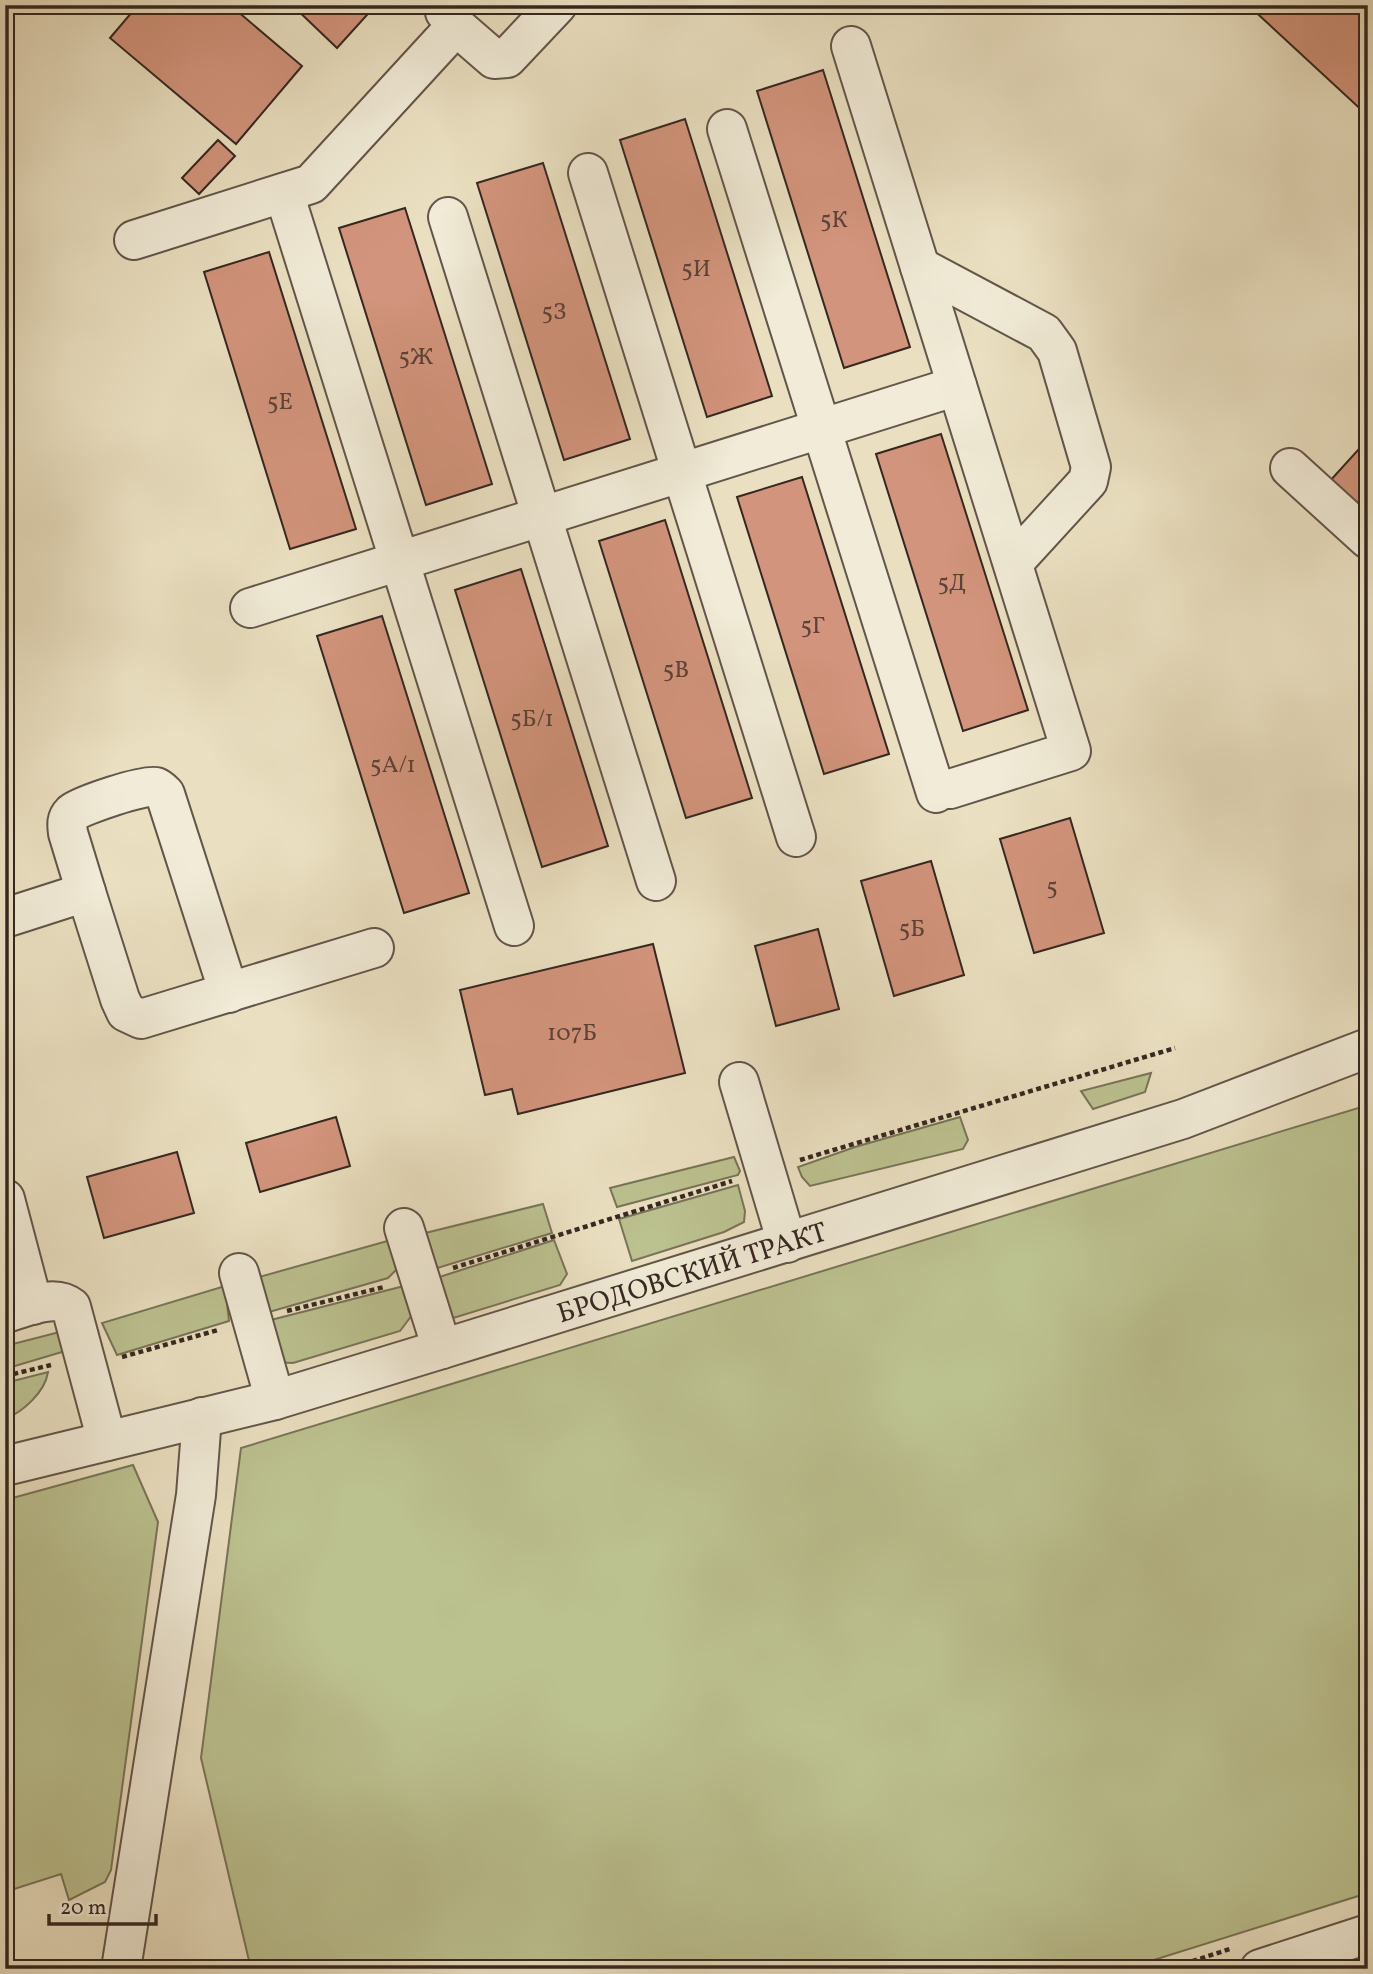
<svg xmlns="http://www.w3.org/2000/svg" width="1373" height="1974" font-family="Vollkorn,serif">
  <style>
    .green { fill: #bcc190; stroke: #787458; stroke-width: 2 }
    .building { fill: #d2947c; stroke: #352721; stroke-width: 2 }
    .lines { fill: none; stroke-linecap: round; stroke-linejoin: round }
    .minor-casing { stroke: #625549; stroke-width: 42 }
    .path { stroke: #352721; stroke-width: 4.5; stroke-dasharray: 5 3.5; stroke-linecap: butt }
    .minor { stroke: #f1ebd7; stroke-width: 38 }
    .labels { text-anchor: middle; stroke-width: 5; stroke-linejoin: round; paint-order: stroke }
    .number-label { font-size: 24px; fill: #5c4238 }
    .street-label { font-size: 28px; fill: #352721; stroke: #f1ebd7 }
  </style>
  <rect width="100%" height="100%" fill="#eae0c1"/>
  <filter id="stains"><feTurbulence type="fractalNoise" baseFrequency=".00286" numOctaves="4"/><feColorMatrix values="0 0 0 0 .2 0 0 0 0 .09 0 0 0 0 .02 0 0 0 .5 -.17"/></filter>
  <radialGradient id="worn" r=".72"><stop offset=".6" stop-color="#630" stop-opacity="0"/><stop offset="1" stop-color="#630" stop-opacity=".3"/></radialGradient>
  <!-- green -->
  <g class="green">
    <path d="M1151,1073L1145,1092L1093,1109L1081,1091Z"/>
    <path d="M1368,1105V1893L1125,1969H251L201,1758L241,1448Z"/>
    <path d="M960,1117L968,1140L963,1149L810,1186L802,1177L798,1167L855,1147Z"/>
    <path d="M734,1157L740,1171L738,1175L617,1207L610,1188Z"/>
    <path d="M738,1185L745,1211L744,1222L724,1232L632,1261L619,1219Z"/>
    <path d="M543,1204L552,1233L421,1273L409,1237Z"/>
    <path d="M391,1240L398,1268L388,1278L255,1316L245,1281Z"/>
    <path d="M554,1240L567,1274L560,1285L437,1323L424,1282Z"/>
    <path d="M225,1286L229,1321L117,1355L102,1323Z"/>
    <path d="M404,1286L412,1315L400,1331L293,1363L271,1362L259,1323Z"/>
    <path d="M79,1327L82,1346L5,1369V1346Z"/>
    <path d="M48,1372C45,1392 23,1412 5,1419V1383Z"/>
    <path d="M133,1465L158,1522L111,1870L105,1882L69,1900L61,1874L5,1892V1500Z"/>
  </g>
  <!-- building -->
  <g class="building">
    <path d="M138,5H230L302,66L236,144L110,38Z"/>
    <path d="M292,5H376L337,48Z"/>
    <path d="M1248,5H1368V116Z"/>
    <path d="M823,70L910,347L844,368L757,91Z"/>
    <path d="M685,119L772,396L707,417L620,140Z"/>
    <path d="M218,140L235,156L199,194L182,178Z"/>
    <path d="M543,163L630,439L564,460L477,183Z"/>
    <path d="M405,208L492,484L426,505L339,228Z"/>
    <path d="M269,252L356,529L290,549L204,272Z"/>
    <path d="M941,434L1028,710L963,731L876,454Z"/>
    <path d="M1368,439V517L1329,482Z"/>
    <path d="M802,477L889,754L824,774L737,497Z"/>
    <path d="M665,520L752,798L686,818L599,541Z"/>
    <path d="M521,569L608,846L542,867L455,590Z"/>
    <path d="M382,616L469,893L404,913L317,636Z"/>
    <path d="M1070,818L1104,933L1034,953L1000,839Z"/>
    <path d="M931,861L964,975L894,996L861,881Z"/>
    <path d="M818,929L839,1009L776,1026L755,946Z"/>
    <path d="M653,944L685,1073L518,1114L512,1089L485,1095L460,990Z"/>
    <path d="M336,1117L350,1166L260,1192L246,1143Z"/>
    <path d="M177,1152L194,1213L104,1238L87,1177Z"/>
  </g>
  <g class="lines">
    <!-- minor casing -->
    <g class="minor-casing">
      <g id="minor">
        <path d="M456,26L494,59L507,58L557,5"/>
        <path d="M851,46L1071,751L950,789"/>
        <path d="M727,129L936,793"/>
        <path d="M588,173L796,837"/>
        <path d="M284,193L514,926"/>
        <path d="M448,217L656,881"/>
        <path d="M134,240L311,184L456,26L445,12L446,5"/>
        <path d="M920,267L1044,333L1057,351L1091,467L1088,481L1013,563"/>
        <path d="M1290,468L1368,539"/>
        <path d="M250,608L957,386"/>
        <path d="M86,892L68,833C67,825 66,819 72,813C82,805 145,784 156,787C159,788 162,791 165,794L229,993"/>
        <path d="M5,918L86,892L120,999L126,1012L141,1019L374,948"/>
        <path d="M739,1082L787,1243"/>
        <path d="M5,1199L33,1305"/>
        <path d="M404,1228L442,1349"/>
        <path d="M239,1273L275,1400"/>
        <path d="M5,1313C25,1308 54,1293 71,1307L107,1441"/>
        <path id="s1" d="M5,1466L275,1400L442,1349L1183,1119L1368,1048"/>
        <path d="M121,1969L196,1495L202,1417"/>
        <path d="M1260,1969L1368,1934"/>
      </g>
    </g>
    <!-- path -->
    <g class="path">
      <path d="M800,1160L1175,1048"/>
      <path d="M453,1268L732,1181"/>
      <path d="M287,1311L384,1287"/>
      <path d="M122,1357L218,1330"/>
      <path d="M5,1376L51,1365"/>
      <path d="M1168,1969L1230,1949"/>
    </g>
    <!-- minor -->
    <use href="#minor" class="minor"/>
  </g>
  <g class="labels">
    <!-- number labels -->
    <g class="number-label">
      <text x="834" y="227">5К</text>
      <text x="696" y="276">5И</text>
      <text x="554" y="319">5З</text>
      <text x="416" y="364">5Ж</text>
      <text x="280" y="409">5Е</text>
      <text x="952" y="590">5Д</text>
      <text x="813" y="633">5Г</text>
      <text x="676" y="677">5В</text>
      <text x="532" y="726">5Б/1</text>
      <text x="393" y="772">5А/1</text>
      <text x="1052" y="894">5</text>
      <text x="912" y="936">5Б</text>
      <text x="572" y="1040">107Б</text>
    </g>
    <!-- street labels -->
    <g class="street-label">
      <text dy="10" stroke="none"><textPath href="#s1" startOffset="714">БРОДОВСКИЙ ТРАКТ</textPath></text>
    </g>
  </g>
  <!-- margin -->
  <rect width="1373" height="1974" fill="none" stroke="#eae0c1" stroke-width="28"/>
  <rect x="7" y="7" width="1359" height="1960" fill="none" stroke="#352721" stroke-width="3.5"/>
  <rect x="14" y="14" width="1345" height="1946" fill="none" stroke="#352721" stroke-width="2"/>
  <!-- scale -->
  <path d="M49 1914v10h107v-10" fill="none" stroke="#352721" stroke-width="3.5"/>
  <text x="60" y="1914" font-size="21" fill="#352721" stroke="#f1ebd7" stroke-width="5" paint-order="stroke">20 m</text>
  <rect width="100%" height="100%" filter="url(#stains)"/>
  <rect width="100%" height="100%" fill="url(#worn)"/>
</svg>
